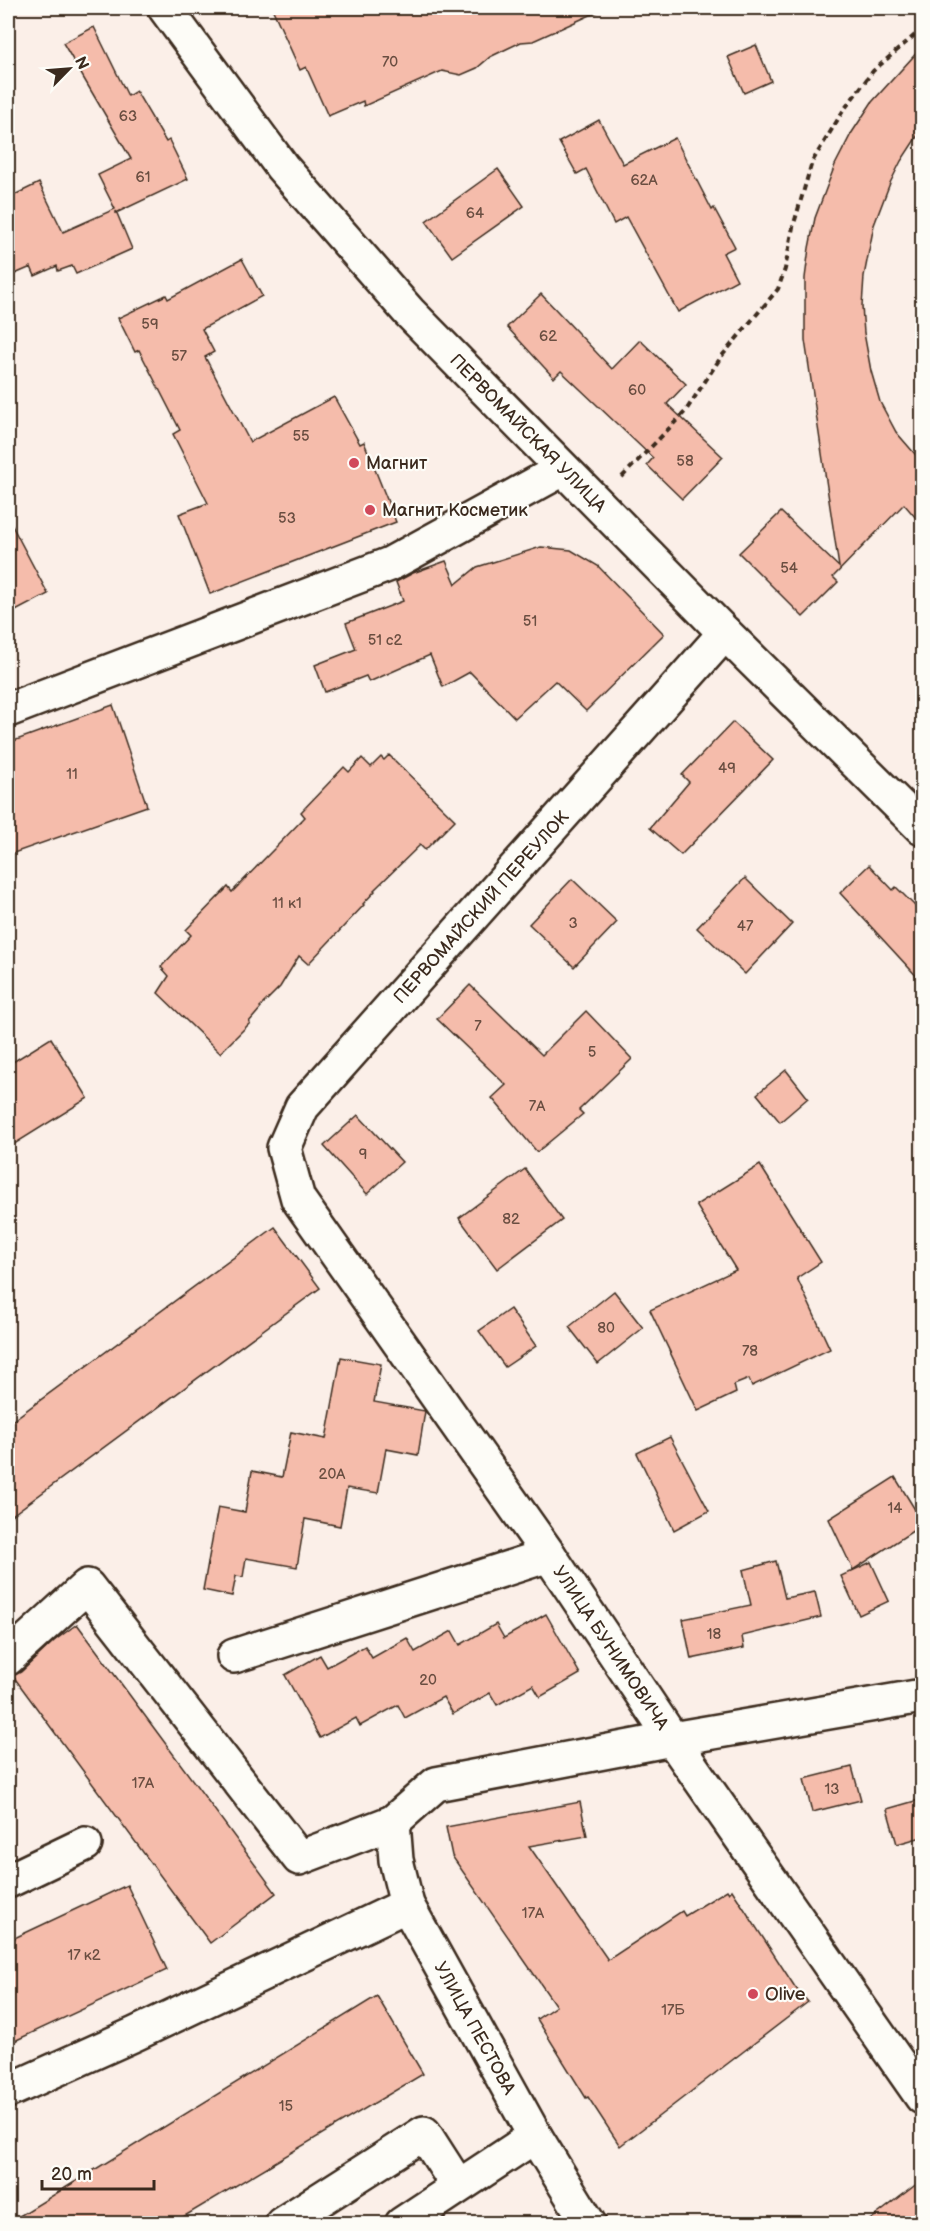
<svg xmlns="http://www.w3.org/2000/svg" width="930" height="2231" font-family="'Balsamiq Sans',sans-serif">
  <style>
    .building { fill: #f5bcab; stroke: #3b2a1e; stroke-width: 1.5 }
    .lines { fill: none; stroke-linecap: round; stroke-linejoin: round }
    .minor-casing { stroke: #3b2a1e; stroke-width: 38 }
    .path { stroke: #3b2a1e; stroke-width: 4; stroke-dasharray: 6 4.5; stroke-linecap: butt }
    .minor { stroke: #fdfcf7; stroke-width: 33 }
    .poi-dot { fill: #d1495b; stroke: #fdfcf7; stroke-width: 2 }
    .labels { text-anchor: middle; stroke-width: 4.5; stroke-linejoin: round; paint-order: stroke }
    .number-label { font-size: 15px; fill: #6a4e41 }
    .street-label { font-size: 18px; fill: #3b2a1e; stroke: #fdfcf7 }
    .poi-label { font-size: 18px; fill: #3b2a1e; stroke: #fdfcf7; text-anchor: start }
  </style>
  <rect width="100%" height="100%" fill="#fbefe8"/>
  <filter id="ink" filterUnits="userSpaceOnUse"><feTurbulence type="fractalNoise" baseFrequency=".0167" numOctaves="2"/><feDisplacementMap in="SourceGraphic" scale="12" xChannelSelector="R" yChannelSelector="G"/><feConvolveMatrix kernelMatrix="1 2 1 2 8 2 1 2 1" color-interpolation-filters="sRGB"/></filter>
  <g filter="url(#ink)">
    <!-- building -->
    <g class="building">
      <path d="M272,8H606L533,41L521,42L490,57L477,68L461,75L442,71L364,106L363,101L328,116L306,67L300,70Z"/>
      <path d="M94,27L128,96L136,91L166,142L169,140L188,179L116,213V211L132,249L76,274L72,266L58,271L57,266L35,276L31,267L8,277V198L39,183L63,232L115,209L98,175L131,159L63,43Z"/>
      <path d="M756,45L771,81L744,93L728,57Z"/>
      <path d="M922,47V129L901,161L890,183L874,225L864,276L862,306L864,333L871,371L880,402L896,432L922,462V525L904,504L833,577L838,582L803,617L739,553L781,512L839,567L805,340V278L809,248L815,218L835,165L851,134L872,102Z"/>
      <path d="M599,120L623,164L675,138L712,210L714,208L735,247L723,253L737,280L678,312L626,217L614,224L586,169L577,174L559,142Z"/>
      <path d="M498,169L524,206L452,257L426,221Z"/>
      <path d="M242,259L262,296L202,329L214,352L205,357L250,442L334,397L360,444L364,442L396,522L210,594L179,514L208,503L173,434L180,430L139,350L135,352L118,318L166,295L168,299Z"/>
      <path d="M541,294L612,369L640,340L686,384L667,404L723,457L682,499L647,465L653,458L561,371L554,378L507,327Z"/>
      <path d="M8,518L48,594L8,615Z"/>
      <path d="M541,547L571,550L598,566L664,634L586,711L555,681L515,718L470,672L443,687L430,655L369,682L366,676L325,692L315,665L356,649L346,623L403,601L396,582L413,573L446,561L456,584L477,567Z"/>
      <path d="M113,705L147,806L8,855V743Z"/>
      <path d="M733,722L773,760L681,855L650,828L689,782L682,775Z"/>
      <path d="M389,755L455,820L425,850L420,845L374,890L375,891L363,904L364,905L308,964L299,956L280,987L260,1007L261,1008L249,1022L250,1023L220,1053L158,993L169,976L161,967L191,935L186,930L228,887L232,892L274,849L305,817L301,812L344,767L349,772L362,758L371,767L381,757L384,760Z"/>
      <path d="M869,865L893,890L896,887L922,913V982L840,893Z"/>
      <path d="M745,878L792,924L745,974L697,928Z"/>
      <path d="M572,879L617,922L574,967L529,924Z"/>
      <path d="M470,985L542,1055L586,1011L632,1059L579,1110L583,1114L537,1152L492,1098L506,1085L437,1019Z"/>
      <path d="M51,1038L88,1098L8,1148V1065Z"/>
      <path d="M786,1070L808,1098L780,1122L757,1094Z"/>
      <path d="M358,1115L402,1162L367,1194L324,1146Z"/>
      <path d="M760,1165L821,1262L797,1278L830,1349L752,1386L749,1379L734,1385L736,1393L698,1411L650,1310L736,1270L696,1205Z"/>
      <path d="M525,1169L562,1220L497,1269L459,1218Z"/>
      <path d="M275,1227L320,1288L8,1518V1424Z"/>
      <path d="M614,1291L643,1328L598,1364L569,1327Z"/>
      <path d="M510,1309L536,1346L505,1367L479,1331Z"/>
      <path d="M341,1357L381,1364L374,1402L425,1411L418,1455L386,1449L378,1493L347,1488L340,1526L305,1519L297,1567L246,1558L243,1577L236,1576L232,1596L203,1590L218,1507L245,1512L252,1471L282,1477L291,1432L326,1439Z"/>
      <path d="M670,1437L709,1511L674,1530L637,1453Z"/>
      <path d="M895,1477L922,1521V1525L853,1570L829,1519Z"/>
      <path d="M776,1561L785,1598L815,1592L821,1617L742,1636L744,1648L691,1659L683,1619L751,1605L743,1570Z"/>
      <path d="M871,1562L889,1601L859,1615L841,1576Z"/>
      <path d="M546,1614L580,1674L540,1697L533,1685L497,1705L490,1693L453,1714L443,1697L405,1718L398,1705L360,1726L356,1718L320,1738L285,1675L320,1655L327,1667L365,1646L372,1658L407,1638L415,1652L452,1631L460,1645L496,1624L504,1638Z"/>
      <path d="M77,1624L276,1893L210,1943L13,1676L21,1672L54,1641Z"/>
      <path d="M852,1767L861,1800L812,1812L804,1779Z"/>
      <path d="M922,1799V1837L897,1844L887,1809Z"/>
      <path d="M580,1802L587,1836L529,1846L608,1960L682,1911L685,1916L727,1890L729,1893L732,1890L795,1987L808,2002L620,2146L588,2097L586,2098L537,2019L556,2006L452,1856L446,1827Z"/>
      <path d="M127,1885L167,1970L8,2044V1941Z"/>
      <path d="M377,1996L423,2074L173,2223H8Z"/>
      <path d="M922,2180V2223H866Z"/>
    </g>
    <g class="lines">
      <!-- minor casing -->
      <g class="minor-casing">
        <g id="minor">
          <path id="s1" d="M165,8L282,167L409,312L725,633L922,828"/>
          <path id="s2" d="M725,633L302,1107L284,1148L298,1199L549,1555L672,1739L922,2097"/>
          <path d="M8,710L390,564L563,469"/>
          <path d="M234,1656L549,1555"/>
          <path d="M8,1658L87,1586L299,1858L393,1822L436,1784L672,1739L922,1696"/>
          <path id="s3" d="M393,1822L396,1860L407,1905L535,2136L589,2224"/>
          <path d="M8,1881L85,1844"/>
          <path d="M8,2091L135,2034L407,1905"/>
          <path d="M282,2224L424,2133L458,2186"/>
          <path d="M402,2224L535,2136"/>
        </g>
      </g>
      <!-- path -->
      <path class="path" d="M622,477L685,412L721,357L778,289L785,269L793,227L812,162L843,111L873,71L922,29"/>
      <!-- minor -->
      <use href="#minor" class="minor"/>
    </g>
  </g>
  <!-- markers -->
  <g class="poi-dot">
    <circle cx="354" cy="463" r="6"/>
    <circle cx="370" cy="510" r="6"/>
    <circle cx="753" cy="1994" r="6"/>
  </g>
  <g class="labels">
    <!-- number labels -->
    <g class="number-label">
      <text x="390" y="67">70</text>
      <text x="128" y="121">63</text>
      <text x="143" y="182">61</text>
      <text x="644" y="185">62А</text>
      <text x="475" y="218">64</text>
      <text x="150" y="329">59</text>
      <text x="548" y="341">62</text>
      <text x="179" y="361">57</text>
      <text x="637" y="395">60</text>
      <text x="301" y="441">55</text>
      <text x="685" y="466">58</text>
      <text x="287" y="523">53</text>
      <text x="789" y="573">54</text>
      <text x="530" y="626">51</text>
      <text x="385" y="645">51 с2</text>
      <text x="727" y="773">49</text>
      <text x="72" y="779">11</text>
      <text x="287" y="908">11 к1</text>
      <text x="573" y="928">3</text>
      <text x="745" y="931">47</text>
      <text x="478" y="1031">7</text>
      <text x="592" y="1057">5</text>
      <text x="537" y="1111">7А</text>
      <text x="363" y="1159">9</text>
      <text x="511" y="1224">82</text>
      <text x="606" y="1333">80</text>
      <text x="750" y="1356">78</text>
      <text x="332" y="1479">20А</text>
      <text x="895" y="1513">14</text>
      <text x="714" y="1639">18</text>
      <text x="428" y="1685">20</text>
      <text x="143" y="1788">17А</text>
      <text x="832" y="1794">13</text>
      <text x="533" y="1918">17А</text>
      <text x="84" y="1960">17 к2</text>
      <text x="673" y="2015">17Б</text>
      <text x="286" y="2111">15</text>
    </g>
    <!-- street labels -->
    <g class="street-label">
      <text dy="6" stroke="none"><textPath href="#s1" startOffset="560">ПЕРВОМАЙСКАЯ УЛИЦА</textPath></text>
      <text transform="translate(481 907) rotate(-48)" y="6">ПЕРВОМАЙСКИЙ ПЕРЕУЛОК</text>
      <text dy="6" stroke="none"><textPath href="#s2" startOffset="1280">УЛИЦА БУНИМОВИЧА</textPath></text>
      <text dy="6" stroke="none"><textPath href="#s3" startOffset="225">УЛИЦА ПЕСТОВА</textPath></text>
    </g>
    <!-- poi labels -->
    <g class="poi-label">
      <text x="366" y="469">Магнит</text>
      <text x="382" y="516">Магнит Косметик</text>
      <text x="765" y="2000">Olive</text>
    </g>
  </g>
  <!-- margin -->
  <rect width="930" height="2231" fill="none" stroke="#fdfcf7" stroke-width="30"/>
  <rect x="15" y="15" width="900" height="2201" fill="none" stroke="#3b2a1e" stroke-width="2" filter="url(#ink)"/>
  <!-- north arrow -->
  <g transform="translate(69 69) rotate(65)" stroke="#fdfcf7" stroke-width="4.5" paint-order="stroke">
  <path d="M0-4.5L10 22L0 15L-10 22Z" fill="#3b2a1e"/>
  <text y="-9" font-size="16" font-weight="bold" text-anchor="middle" fill="#3b2a1e">N</text>
  </g>
  <!-- scale -->
  <path d="M42 2180v9h112v-9" fill="none" stroke="#3b2a1e" stroke-width="3"/>
  <text x="51" y="2180" font-size="18" fill="#3b2a1e" stroke="#fdfcf7" stroke-width="4.5" paint-order="stroke">20 m</text>
</svg>
